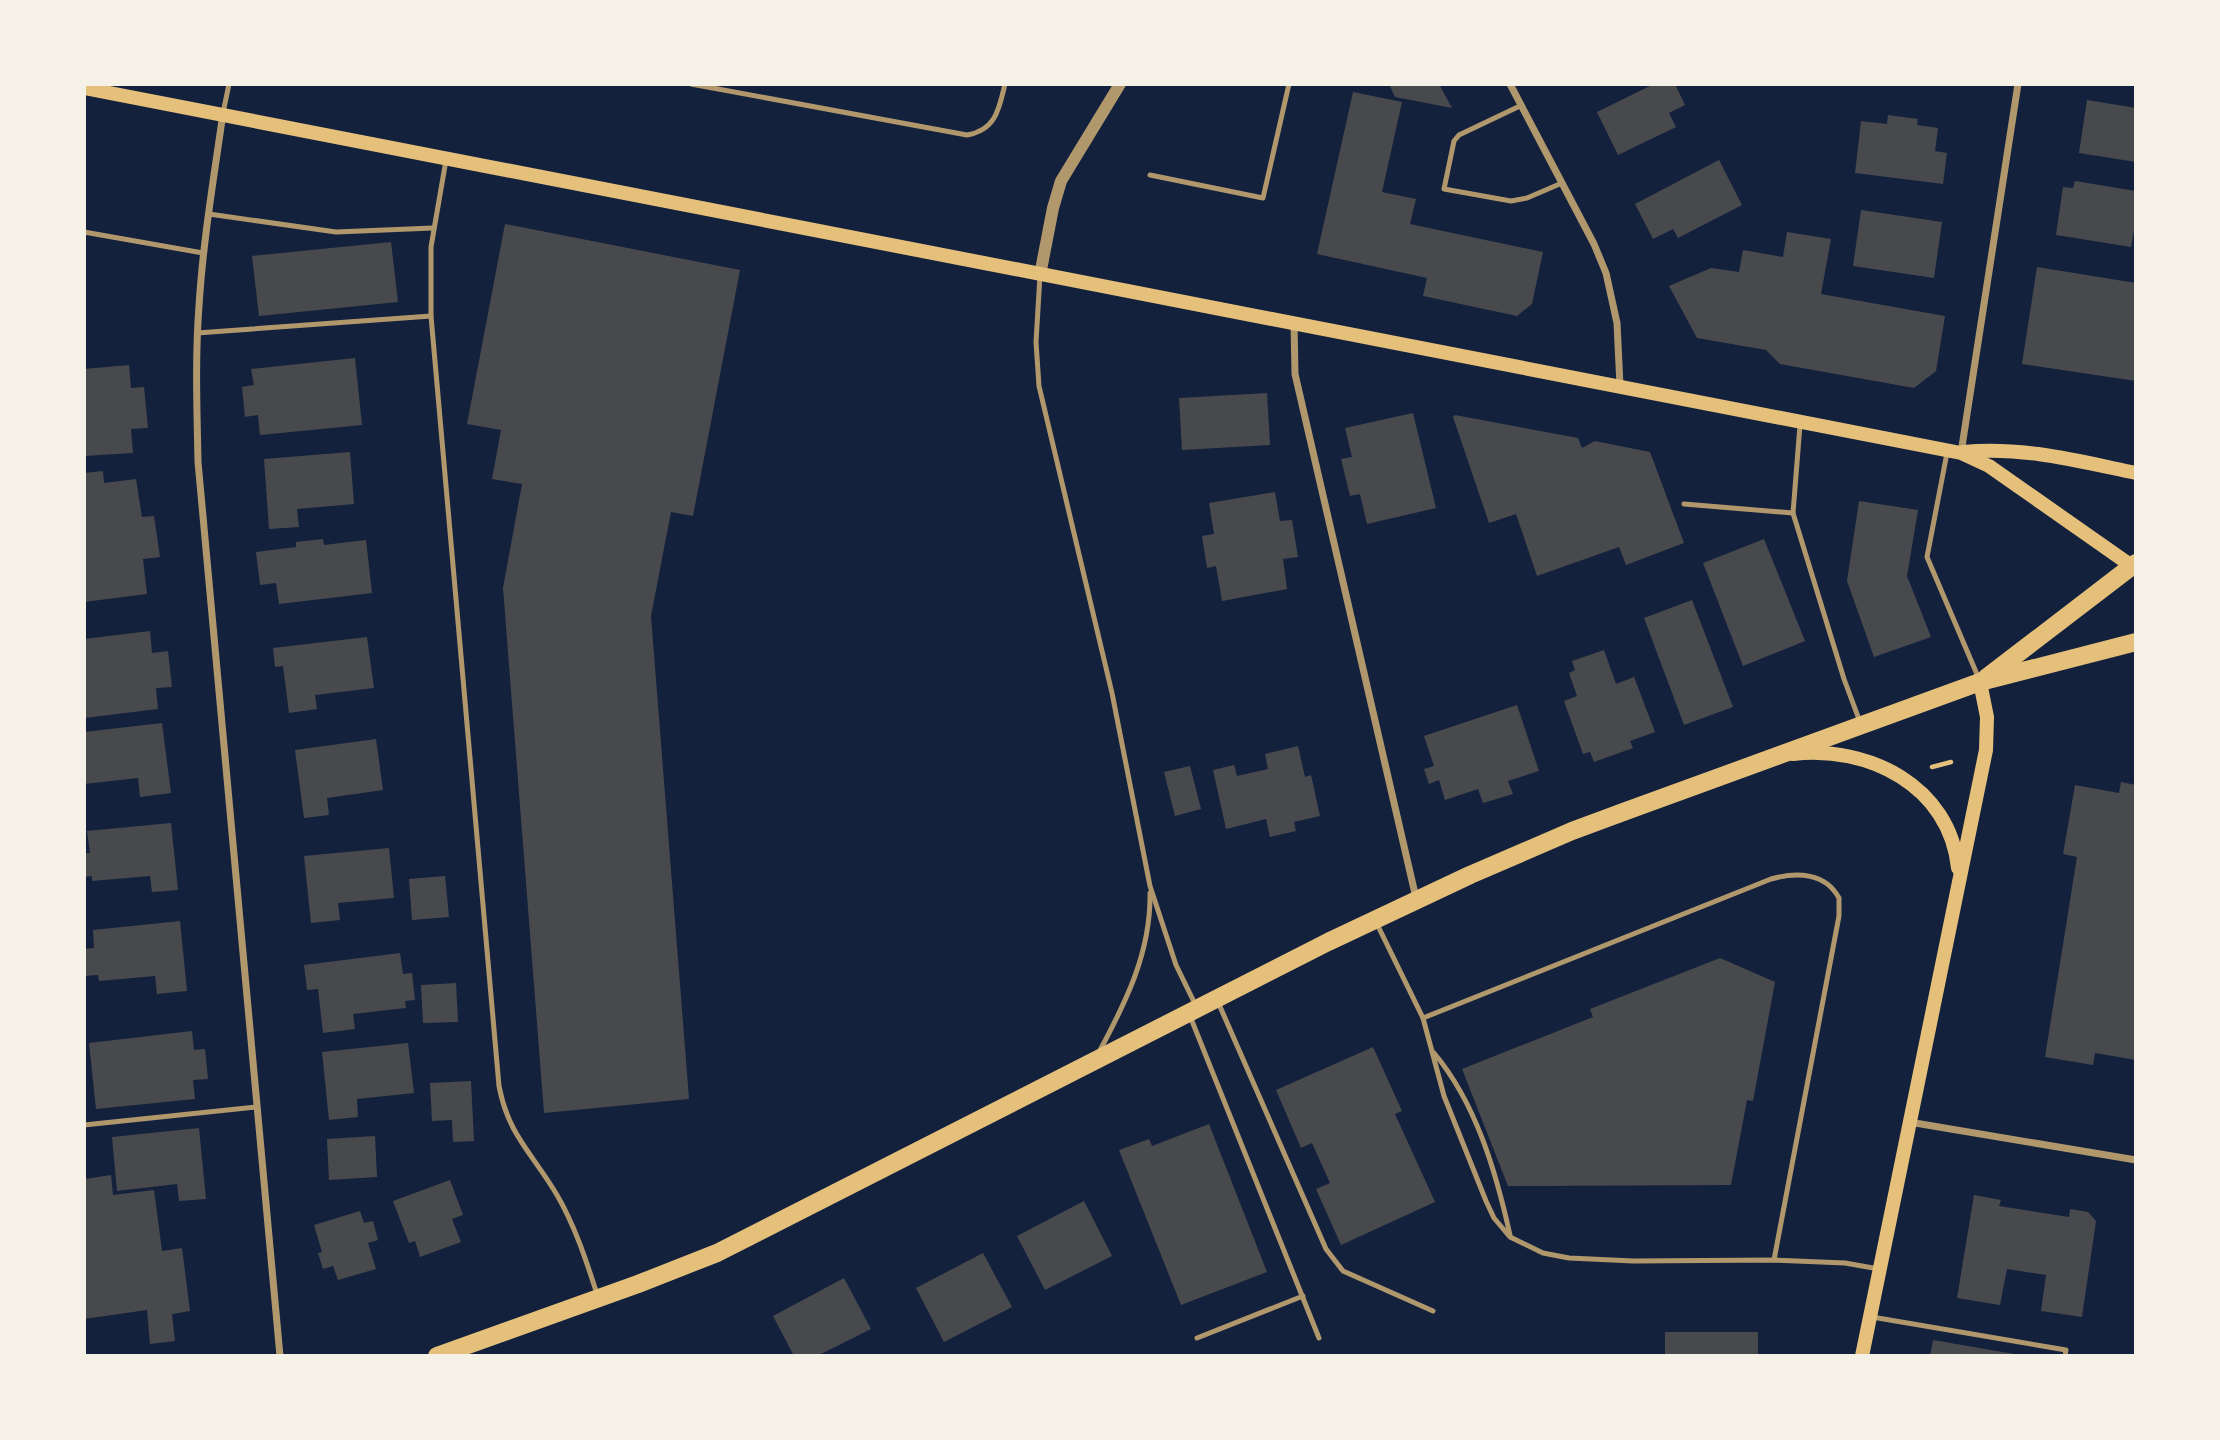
<svg xmlns="http://www.w3.org/2000/svg" width="2220" height="1440" font-family="Mulish,sans-serif">
  <style>
    .building { fill: #48494c }
    .lines { fill: none; stroke-linecap: round; stroke-linejoin: round }
    .path { stroke: #e5c07b; stroke-width: 4.5 }
    .service { stroke: #b1986c; stroke-width: 5 }
    .minor { stroke: #b1986c; stroke-width: 7 }
    .tertiary { stroke: #b1986c; stroke-width: 12 }
    .secondary { stroke: #e5c07b; stroke-width: 14 }
    .primary { stroke: #e5c07b; stroke-width: 18 }
  </style>
  <rect width="100%" height="100%" fill="#14213d"/>
  <!-- building -->
  <g class="building">
    <path d="M1389,84H1439L1452,108L1395,97Z"/>
    <path d="M1654,84H1675L1685,105L1669,113L1676,127L1618,155L1597,112Z"/>
    <path d="M1353,92L1402,102L1382,192L1416,199L1410,224L1543,252L1532,304L1517,316L1423,296L1427,278L1317,254Z"/>
    <path d="M2087,100L2136,108V162L2079,153Z"/>
    <path d="M1888,115L1918,119L1917,125L1938,128L1935,151L1947,153L1943,184L1855,173L1861,121L1887,124Z"/>
    <path d="M1719,160L1742,205L1678,238L1673,229L1653,239L1635,204Z"/>
    <path d="M2075,181L2136,191V219L2131,247L2056,235L2063,187L2073,188Z"/>
    <path d="M1861,210L1942,222L1934,278L1853,266Z"/>
    <path d="M505,224L740,270L693,516L671,512L651,616L689,1099L544,1113L503,588L522,484L492,479L501,430L467,424Z"/>
    <path d="M1787,232L1831,239L1821,294L1945,316L1936,371L1914,388L1780,364L1766,350L1697,338L1669,286L1711,268L1739,272L1743,250L1783,257Z"/>
    <path d="M391,242L398,302L259,316L252,256Z"/>
    <path d="M2037,267L2136,283V381L2022,364Z"/>
    <path d="M355,358L362,425L260,435L258,415L245,417L242,387L254,385L251,369Z"/>
    <path d="M129,365L131,388L144,387L148,428L131,429L133,453L84,456V369Z"/>
    <path d="M1267,393L1270,445L1182,450L1179,398Z"/>
    <path d="M1413,413L1436,508L1367,524L1360,494L1350,496L1341,459L1352,457L1345,428Z"/>
    <path d="M1455,415L1578,438L1582,448L1595,441L1650,452L1684,543L1626,565L1619,547L1537,576L1516,514L1489,523L1453,417Z"/>
    <path d="M350,452L354,504L297,509L299,527L269,529L264,459Z"/>
    <path d="M103,471L104,483L136,479L142,517L154,516L160,557L143,559L147,594L84,602V473Z"/>
    <path d="M1275,492L1280,521L1292,520L1298,557L1283,559L1287,589L1222,601L1216,566L1207,568L1202,536L1214,534L1209,503Z"/>
    <path d="M1859,501L1918,510L1907,576L1931,637L1874,657L1847,581Z"/>
    <path d="M323,539L324,545L366,540L372,593L279,604L276,583L260,585L256,552L296,547V542Z"/>
    <path d="M1764,539L1805,641L1743,666L1703,563Z"/>
    <path d="M1692,600L1733,707L1684,725L1644,618Z"/>
    <path d="M150,631L152,653L168,651L172,687L156,688L158,709L84,718V639Z"/>
    <path d="M367,637L374,688L315,695L317,709L289,713L283,666L275,667L273,648Z"/>
    <path d="M1604,650L1616,684L1634,677L1655,732L1630,741L1633,748L1594,762L1590,752L1583,754L1564,701L1577,696L1569,673L1575,670L1572,661Z"/>
    <path d="M1517,705L1539,771L1508,781L1513,794L1483,803L1478,789L1445,800L1439,780L1429,784L1424,769L1434,766L1424,736Z"/>
    <path d="M162,723L171,793L140,797L138,778L84,784V732Z"/>
    <path d="M376,739L383,790L327,798L329,815L304,818L295,750Z"/>
    <path d="M1298,746L1305,777L1311,775L1320,816L1294,822L1296,831L1270,837L1266,819L1226,829L1213,770L1234,765L1237,776L1268,769L1265,754Z"/>
    <path d="M1190,766L1201,809L1175,816L1164,772Z"/>
    <path d="M2121,782L2136,785V1060L2095,1053L2093,1065L2045,1057L2077,857L2063,854L2075,785L2119,793Z"/>
    <path d="M171,823L178,890L152,892L150,876L92,881V876L84,877V853H90L87,831Z"/>
    <path d="M389,848L394,898L338,903L340,920L311,923L304,856Z"/>
    <path d="M445,876L449,917L412,920L409,879Z"/>
    <path d="M180,921L187,991L157,994L155,976L99,981L98,975L84,976V949L94,948L93,930Z"/>
    <path d="M400,953L403,974L412,973L415,1000L405,1001L406,1008L353,1014L355,1029L323,1033L318,989L307,990L304,965Z"/>
    <path d="M1720,958L1775,982L1753,1101L1747,1100L1731,1185L1508,1186L1462,1069L1593,1017L1590,1009Z"/>
    <path d="M456,983L458,1022L423,1023L421,985Z"/>
    <path d="M192,1031L194,1050L205,1049L208,1079L193,1080L195,1099L96,1109L89,1043Z"/>
    <path d="M408,1043L414,1093L357,1099L358,1117L329,1120L322,1052Z"/>
    <path d="M1373,1047L1402,1111L1395,1114L1435,1202L1341,1245L1316,1189L1330,1183L1312,1143L1301,1148L1276,1090Z"/>
    <path d="M471,1081L474,1141L453,1142L452,1120L432,1121L430,1083Z"/>
    <path d="M1209,1124L1267,1272L1181,1305L1119,1150L1149,1139L1152,1146Z"/>
    <path d="M199,1128L206,1199L179,1201L177,1184L117,1191L112,1137Z"/>
    <path d="M375,1136L377,1177L329,1180L327,1139Z"/>
    <path d="M111,1175L113,1195L154,1190L162,1251L182,1248L190,1311L172,1314L175,1341L150,1344L147,1310L84,1319V1179Z"/>
    <path d="M450,1180L463,1215L452,1219L461,1242L420,1257L415,1241L409,1243L393,1201Z"/>
    <path d="M1974,1195L2001,1200L1999,1206L2069,1217L2070,1209L2088,1212L2096,1221L2082,1317L2041,1311L2046,1275L2007,1269L2000,1305L1957,1298Z"/>
    <path d="M1084,1201L1112,1256L1045,1290L1017,1236Z"/>
    <path d="M360,1211L364,1223L373,1221L378,1240L368,1243L376,1269L338,1280L333,1266L323,1269L318,1253L322,1252L314,1225Z"/>
    <path d="M983,1253L1012,1307L944,1342L916,1288Z"/>
    <path d="M844,1278L871,1329L817,1356H794L773,1316Z"/>
    <rect x="1665" y="1332" width="93" height="24"/>
    <path d="M1933,1340L2020,1355V1356H1930Z"/>
  </g>
  <g class="lines">
    <!-- path -->
    <path class="path" d="M1932,767L1951,762"/>
    <!-- service -->
    <g class="service">
      <path d="M691,84L967,135C996,130 999,109 1005,84"/>
      <path d="M1522,105L1459,135L1454,141L1444,189L1511,201L1527,198L1562,183"/>
      <path d="M223,113L229,84"/>
      <path d="M446,160L431,247V316L499,1086C508,1135 533,1154 557,1195C575,1226 586,1260 597,1294"/>
      <path d="M1150,175L1263,198L1289,84"/>
      <path d="M209,214L336,232L433,228"/>
      <path d="M84,232L203,253"/>
      <path d="M1040,275L1036,342L1039,386L1112,693L1150,886L1176,965L1196,1006"/>
      <path d="M197,333L431,316"/>
      <path d="M1800,425L1793,513L1844,679L1860,722"/>
      <path d="M1947,453L1927,557L1979,679"/>
      <path d="M1684,504L1793,513"/>
      <path d="M1376,922L1423,1018L1444,1096L1486,1201L1494,1218L1510,1237L1543,1253L1569,1258L1633,1261L1774,1260L1845,1263L1879,1269"/>
      <path d="M1218,1002L1326,1249L1343,1271L1433,1311"/>
      <path d="M1190,1016L1319,1338"/>
      <path d="M1423,1018L1771,879C1796,872 1825,872 1839,898V916L1774,1260"/>
      <path d="M1434,1053C1476,1103 1496,1172 1510,1235"/>
      <path d="M1098,1054C1126,1002 1151,952 1150,893"/>
      <path d="M84,1125L257,1107"/>
      <path d="M1872,1317L2066,1350L2065,1356"/>
      <path d="M1197,1338L1303,1296"/>
    </g>
    <!-- minor -->
    <g class="minor">
      <path d="M1510,84L1594,244L1606,273L1617,323L1620,386"/>
      <path d="M223,113C214,177 203,241 199,306C195,358 197,410 198,462L280,1356"/>
      <path d="M1294,323L1295,374L1416,898"/>
      <path d="M1961,453L2018,84"/>
      <path d="M1909,1122L2136,1160"/>
    </g>
    <!-- tertiary -->
    <path class="tertiary" d="M1040,275L1053,208L1061,181L1120,84"/>
    <!-- secondary -->
    <g class="secondary">
      <path d="M84,88L1961,453L1989,466L2136,569"/>
      <path d="M1963,452C2022,446 2078,461 2136,473"/>
      <path d="M1793,754C1868,745 1950,786 1958,868"/>
      <path d="M1862,1356L1986,750L1987,717L1980,682"/>
    </g>
    <!-- primary -->
    <g class="primary">
      <path d="M1986,678L2136,563"/>
      <path d="M437,1356L638,1284L717,1253L1328,942L1470,875L1572,831L1626,811L1980,682L2136,642"/>
    </g>
  </g>
  <!-- border -->
  <rect width="2220" height="1440" fill="none" stroke="#f6f1e7" stroke-width="172"/>
</svg>
